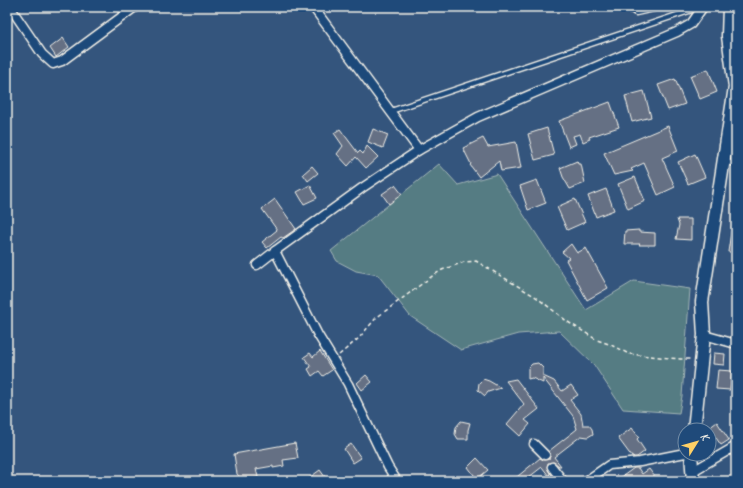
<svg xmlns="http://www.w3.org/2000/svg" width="743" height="488" font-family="Caveat,sans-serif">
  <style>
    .green { fill: #547c83; stroke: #a4b6b6 }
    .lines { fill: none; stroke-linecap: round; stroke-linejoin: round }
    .stream { stroke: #8aaabd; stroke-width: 2.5 }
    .building { fill: #657084; stroke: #f4f1e8 }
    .lane-casing { stroke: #f4f1e8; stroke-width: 7 }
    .street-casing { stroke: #f4f1e8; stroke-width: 11 }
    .secondary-casing { stroke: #f4f1e8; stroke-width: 15 }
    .path { stroke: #f4f1e8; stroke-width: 1.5; stroke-dasharray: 4 3; stroke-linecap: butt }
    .lane { stroke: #1f4a7a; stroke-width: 4 }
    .street { stroke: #1f4a7a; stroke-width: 8 }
    .secondary { stroke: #1f4a7a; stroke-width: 12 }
  </style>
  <rect width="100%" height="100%" fill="#34557d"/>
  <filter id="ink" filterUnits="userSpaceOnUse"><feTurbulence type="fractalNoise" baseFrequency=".025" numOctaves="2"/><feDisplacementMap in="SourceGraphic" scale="8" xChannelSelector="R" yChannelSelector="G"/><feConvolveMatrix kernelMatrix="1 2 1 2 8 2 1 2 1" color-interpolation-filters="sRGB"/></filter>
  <g filter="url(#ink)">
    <!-- green -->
    <path class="green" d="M439,164L458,185L497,174L586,310L634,281L690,289L682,396L679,413L623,409L594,365L559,331L518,334L461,350L410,316L378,275L356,271L337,261L331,251Z"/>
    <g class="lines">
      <!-- stream -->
      <path class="stream" d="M7,473L12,481"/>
    </g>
    <!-- building -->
    <g class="building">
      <path d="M63,38L69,47L56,57L50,48Z"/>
      <path d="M708,69L717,92L700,99L690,76Z"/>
      <path d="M675,79L685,104L668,110L658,85Z"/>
      <path d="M644,91L651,117L632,122L625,96Z"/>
      <path d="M610,102L619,127L589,137L590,139L583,142L580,134L573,136L576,144L569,147L559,121Z"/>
      <path d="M668,126L678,151L662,158L675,187L658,195L644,163L631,169L633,171L614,175L604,153Z"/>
      <path d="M547,128L554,155L535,160L528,134Z"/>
      <path d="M340,129L358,153L360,151L363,154L367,146L378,157L366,168L356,157L348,166L337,154L343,146L334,133Z"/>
      <path d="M373,129L388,135L383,148L368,142Z"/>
      <path d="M483,138L488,147L516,142L521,168L501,171L499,161L479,177L470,165L471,164L463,148Z"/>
      <path d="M695,154L705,177L688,184L678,162Z"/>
      <path d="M577,161L578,164H581L585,183L570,189L563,177L560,168Z"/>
      <path d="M312,166L318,173L308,181L303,174Z"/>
      <path d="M635,177L645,201L628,209L618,184Z"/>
      <path d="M537,180L546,203L528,210L520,186Z"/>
      <path d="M310,185L317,198L304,204L297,192Z"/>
      <path d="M395,185L402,194L389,204L382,194Z"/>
      <path d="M606,189L614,210L596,217L588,196Z"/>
      <path d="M275,199L296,229L283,238L281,237L267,248L262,242L277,230L262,209Z"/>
      <path d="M575,199L585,222L567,230L557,207Z"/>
      <path d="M677,219H691V240L676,239L679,225Z"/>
      <path d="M732,226L736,227V252H728Z"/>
      <path d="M639,230V232L655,233V245H639L640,244H624L625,231Z"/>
      <path d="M571,244L577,253L586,248L608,288L587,300L566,260L569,258L562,252Z"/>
      <path d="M320,351L332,370L323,376L319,371L312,376L308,369L311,367L304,357L310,353L313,357Z"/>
      <path d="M714,353L725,354L724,365L713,364Z"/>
      <path d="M538,363L543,368V376L554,381L562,391L571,385L578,395L570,400L581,414L583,425H589L592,429L593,434L588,437L581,436L554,457L561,466H559L554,462L548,463L547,467L550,473L549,476L542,467L524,481H512L540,458L544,460L549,459L550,456L549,451L577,429L573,416L543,378V383L532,378L528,379V368L532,364Z"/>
      <path d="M718,370L732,371L730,390L716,389Z"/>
      <path d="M366,375L372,382L362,390L357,383Z"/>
      <path d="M483,379L489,381L501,388L488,392L485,396L478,390L479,383Z"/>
      <path d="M516,379L539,409L525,420L530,424L520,436L507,424L524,404L506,381Z"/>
      <path d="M461,421L470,423L468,430V439H458L455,434L456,427Z"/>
      <path d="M717,422L729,440L721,445L709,428Z"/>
      <path d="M632,428L639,437L637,439L645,451L637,457H632L618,438Z"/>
      <path d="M295,443L298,458L283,460L284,466L273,468V466L256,469L258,477L252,479L254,481H243L237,474L234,454Z"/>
      <path d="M351,444L361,458L353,463L344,449Z"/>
      <path d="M477,458L488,470L477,479L468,467Z"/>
      <path d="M634,468H638L642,474L649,469L658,481H616Z"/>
      <path d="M320,470L328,481H305Z"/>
    </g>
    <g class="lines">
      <!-- lane casing -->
      <g class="lane-casing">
        <g id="lane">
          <path d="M391,111L701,7"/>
          <path d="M726,162L736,164"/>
        </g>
      </g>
      <!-- street casing -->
      <g class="street-casing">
        <g id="street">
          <path d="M10,7L42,54L53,64L62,61L135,7"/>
          <path d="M313,7L419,150L478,117L677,32L691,24L703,7"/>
          <path d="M631,7L636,11L654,7"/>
          <path d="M257,265L275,251"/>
          <path d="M704,335L736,344"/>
          <path d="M534,444L545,455"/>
          <path d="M552,467L563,481"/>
          <path d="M693,471L736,446"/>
          <path d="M397,481L388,467L348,384L318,335L275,251L362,188L419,150"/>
          <path d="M586,481L609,465L640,462L685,453"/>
        </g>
      </g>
      <!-- secondary casing -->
      <g class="secondary-casing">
        <g id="secondary">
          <path d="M694,430L704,335L702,302L735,87L728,36L729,7"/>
          <path d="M691,454L693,481"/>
        </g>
      </g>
      <!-- path -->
      <path class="path" d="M339,355L359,338L376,318L431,277L442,270L464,262L476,261L536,297L568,322L597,340L609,344L629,354L680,359H691"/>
      <!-- lane -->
      <use href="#lane" class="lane"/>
      <!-- street -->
      <use href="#street" class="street"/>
      <!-- secondary -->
      <use href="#secondary" class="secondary"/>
    </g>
  </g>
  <!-- margin -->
  <rect width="743" height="488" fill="none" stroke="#1f4a7a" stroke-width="24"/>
  <rect x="12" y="12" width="719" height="464" fill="none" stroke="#f4f1e8" stroke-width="1.5" filter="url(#ink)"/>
  <!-- north arrow -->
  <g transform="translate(697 442) rotate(53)"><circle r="19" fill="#1f4a7a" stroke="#748da6"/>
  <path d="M0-3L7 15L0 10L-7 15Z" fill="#ffd166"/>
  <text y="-6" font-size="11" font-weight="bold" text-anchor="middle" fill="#f4f1e8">K</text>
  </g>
</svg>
